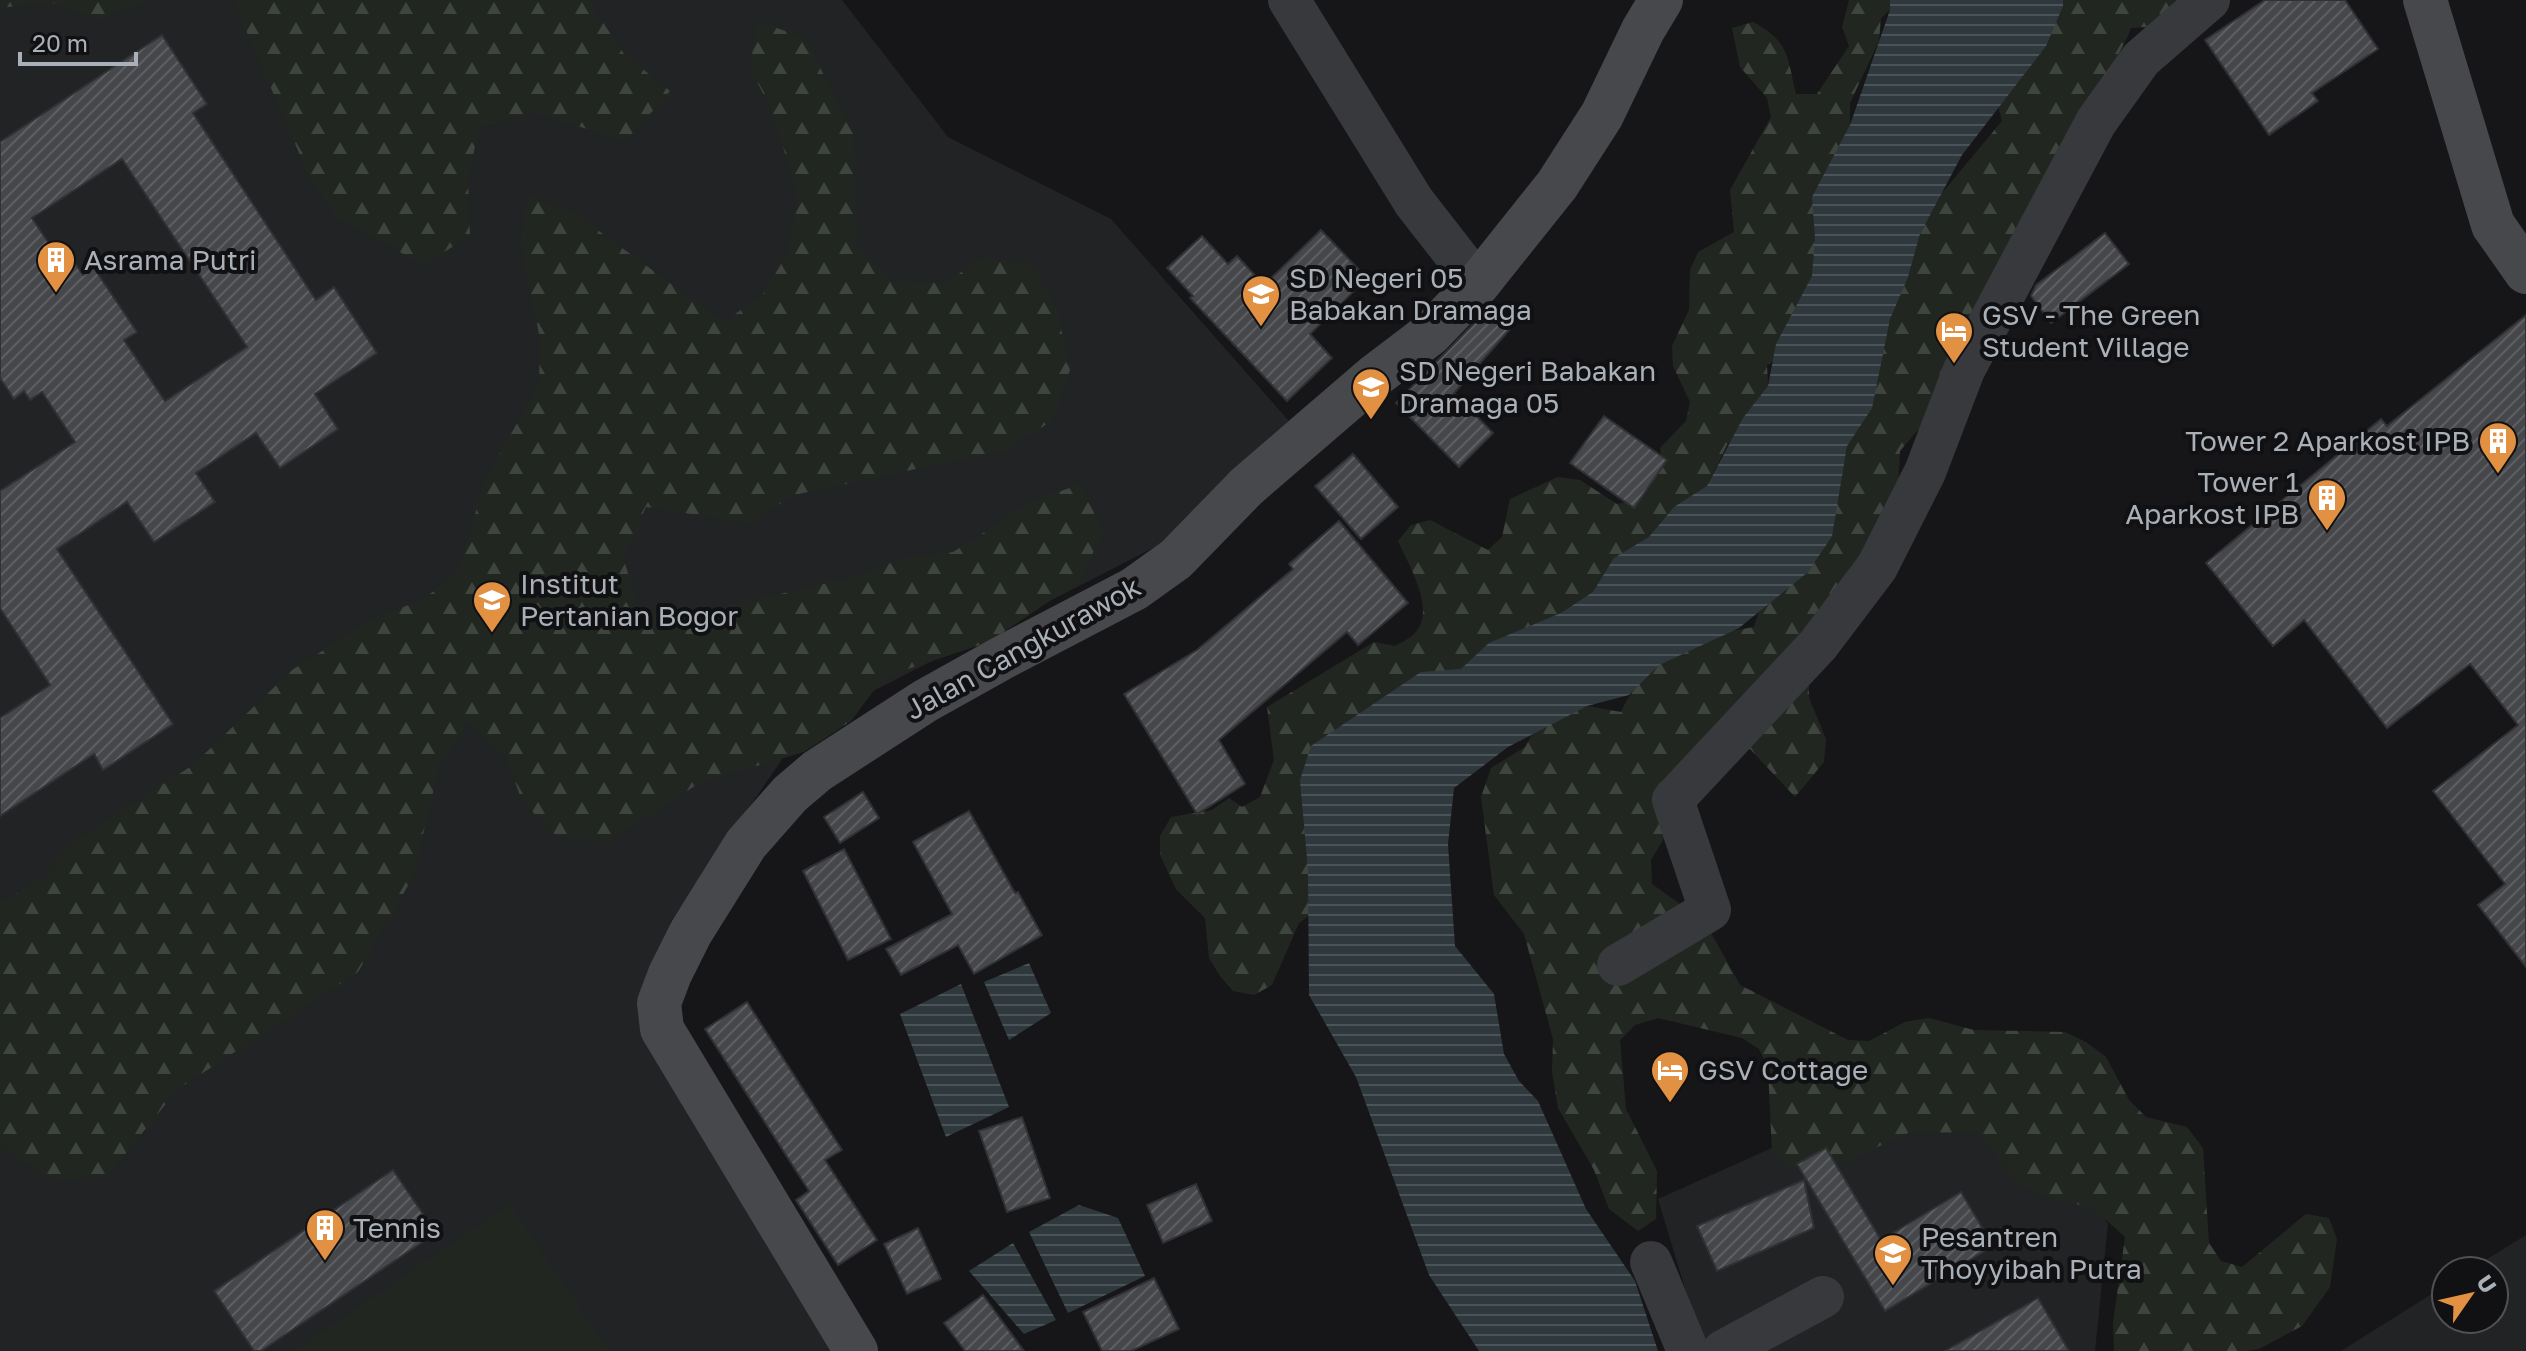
<svg xmlns="http://www.w3.org/2000/svg" width="2526" height="1351" font-family="'Golos Text',sans-serif">
  <style>
    .built { fill: #222325 }
    .forest { fill: url(#forest-firs) }
    .park { fill: #212720 }
    .water { fill: url(#water-rules) }
    .building { fill: url(#building-hatch); stroke: #303134; stroke-width: 2; fill-rule: evenodd }
    .lines { fill: none; stroke-linecap: round; stroke-linejoin: round }
    .street { stroke: #37393c; stroke-width: 42 }
    .secondary { stroke: #46484c; stroke-width: 44 }
    .labels { text-anchor: middle; stroke-width: 8; stroke-linejoin: round; paint-order: stroke }
    .poi-label { font-size: 28px; fill: #a9b0b7; stroke: #111113; text-anchor: start }
    .street-label { font-size: 28px; fill: #a9b0b7; stroke: #111113 }
  </style>
  <defs>
    <pattern id="forest-firs" width="22" height="20" patternUnits="userSpaceOnUse" patternTransform="scale(2)"><rect width="22" height="20" fill="#212720"/><path d="M5 1l3.5 6h-7zM16 11l3.5 6h-7z" fill="#3e443e"/></pattern>
    <pattern id="water-rules" width="6" height="5" patternUnits="userSpaceOnUse" patternTransform="scale(2)"><rect width="6" height="5" fill="#2f393d"/><path d="M0 2.5h6" fill="none" stroke="#4a5357"/></pattern>
    <pattern id="building-hatch" width="6" height="6" patternUnits="userSpaceOnUse" patternTransform="scale(2)"><rect width="6" height="6" fill="#45474b"/><path d="M-1 1l2-2M0 6l6-6M5 7l2-2" fill="none" stroke="#5d5f63"/></pattern>
  </defs>
  <rect width="100%" height="100%" fill="#161618"/>
  <!-- built -->
  <g class="built">
    <path d="M0,0H842L948,137L1111,219L1289,421L1163,543L805,726L671,921L650,1048L845,1351H0Z"/>
    <path d="M1832,1121L2050,1124L2108,1224L2095,1351H1704L1658,1199Z"/>
    <path d="M2526,1235V1351H2341L2446,1285V1319H2494V1271H2468Z"/>
  </g>
  <!-- forest -->
  <g class="forest">
    <path d="M0,0H149L98,19L50,2L0,8Z"/>
    <path d="M233,0H588L624,54L670,91L626,141L532,112L479,127L468,180L470,236L423,265L336,216L309,176Z"/>
    <path d="M1849,0H1894L1890,10L1881,18L1879,41L1850,103V125L1828,272L1788,353L1767,365L1768,386L1758,416L1727,445L1707,486L1334,897L1299,923L1272,985L1254,995L1233,991L1220,976L1209,958L1205,918L1176,889L1160,855V836L1171,817L1212,810L1229,798L1242,807L1260,797L1274,760L1267,707L1374,642L1395,646C1400,643 1407,640 1412,636C1439,613 1409,566 1398,541L1411,525L1430,520L1488,550L1502,537L1510,499L1558,477L1580,480L1617,504L1637,499L1663,467L1660,448L1686,421L1690,402L1673,366L1672,346L1689,310L1690,270L1698,252L1734,232L1730,190L1771,117L1767,98L1740,67L1732,28L1753,22C1790,42 1787,57 1796,94H1817L1849,46L1842,27Z"/>
    <path d="M2049,0H2192L2177,25L2131,28C2114,72 2079,107 2058,149C2014,237 1975,328 1934,418L1916,432L1900,451L1895,543L1809,674V698L1826,739L1824,762L1795,797L1750,749L1731,758L1664,838L1651,860L1652,884L1705,922L1740,985L1848,1040L1869,1041L1905,1022L1929,1018L1974,1030L2065,1032L2086,1042L2106,1057L2129,1100L2146,1117L2187,1127L2203,1148L2209,1243L2221,1261L2242,1267L2306,1214L2329,1218L2337,1239L2330,1287L2302,1326L2259,1349L2246,1351H2114L2113,1323L2125,1237L2094,1209L2033,1192L2016,1180L1976,1132L1908,1133L1849,1160L1786,1167L1772,1154L1768,1068L1759,1049L1742,1038L1658,1018L1635,1025L1620,1040L1626,1109L1657,1171L1656,1219L1638,1231L1609,1209L1594,1170L1558,1108L1552,1072L1553,1039L1524,934L1494,895L1481,797L1491,768L1525,747L1535,729L1587,706L1621,712C1633,684 1660,664 1679,640L1754,627L1767,586L1844,464L1856,395L1878,302L1908,277L1920,234L1942,193L2002,121L1992,82Z"/>
    <path d="M757,21L805,38L854,134L856,246L894,281L945,283L984,257L1033,266L1058,314L1070,370L1052,421L1005,450L794,495L749,523L646,507L623,557L640,613L691,615L853,577L901,559L953,552L1035,500L1081,484L1103,533L1079,581L989,642L884,677L851,721L804,752L701,782L609,841L557,837L522,801L506,757L468,722L439,767L413,877L358,972L178,1089L108,1175L58,1181L16,1159L0,1143V903L42,878L72,843L193,765L292,670L376,617L422,600L459,572L485,479L539,385L540,339L521,244L528,196L576,214L723,322L762,296L787,254L799,199L772,111L750,68Z"/>
  </g>
  <!-- park -->
  <path class="park" d="M510,1204L609,1351H293Z"/>
  <!-- water -->
  <g class="water">
    <path d="M1890,0H2063V6L2046,46L1962,155L1920,234L1908,277L1890,319L1872,408L1847,446L1832,536L1808,572L1739,628L1659,665L1629,695L1587,706L1508,747L1454,788L1448,844L1455,946L1494,994L1504,1054L1519,1081L1538,1101L1586,1209L1635,1281L1658,1351H1479L1429,1275L1356,1077L1309,995L1308,869L1300,780L1311,746L1421,672L1461,669L1489,643L1561,613L1593,592L1614,558L1649,537L1674,507L1707,486L1743,418L1768,386L1776,344L1812,276L1815,237L1812,197L1850,125L1890,10Z"/>
    <path d="M1029,963L1051,1013L1009,1040L984,982Z"/>
    <path d="M961,984L1009,1107L946,1137L900,1014Z"/>
    <path d="M1079,1205L1118,1218L1145,1276L1068,1313L1029,1232Z"/>
    <path d="M1013,1243L1056,1320L1024,1334L969,1271Z"/>
  </g>
  <!-- building -->
  <g class="building">
    <path d="M2265,0H2345L2378,49L2312,93L2318,101L2269,135L2205,40Z"/>
    <path d="M162,35L207,104L193,113L316,300L334,287L377,353L315,394L338,429L280,468L256,433L196,473L215,502L154,542L127,502L57,549L173,724L103,770L94,754L0,816V718L50,685L0,608V491L75,442L42,392L30,400L24,391L14,399L0,378V142ZM122,159L247,347L165,401L124,340L137,332L94,268L83,275L75,263L66,269L32,218Z"/>
    <path d="M1321,230L1367,278L1310,334L1332,358L1287,401L1190,298L1193,296L1167,268L1202,236L1228,264L1237,256L1264,285Z"/>
    <path d="M2105,233L2129,264L2051,323L2031,296L2036,285Z"/>
    <path d="M1488,309L1510,329L1454,393L1493,433L1459,467L1396,403Z"/>
    <path d="M2526,315V967L2478,905L2505,884L2433,791L2518,725L2470,664L2387,728L2304,620L2273,646L2206,563L2381,419L2387,426Z"/>
    <path d="M1604,416L1667,460L1634,508L1570,463Z"/>
    <path d="M1353,454L1398,507L1361,539L1315,486Z"/>
    <path d="M1339,521L1408,603L1358,645L1347,632L1219,740L1245,784L1197,814L1124,694L1197,650L1293,569L1289,564Z"/>
    <path d="M863,792L879,818L840,843L824,817Z"/>
    <path d="M969,811L1015,893L1018,892L1042,935L974,974L958,945L901,975L886,949L952,914L913,842Z"/>
    <path d="M844,849L891,939L848,960L803,871Z"/>
    <path d="M747,1002L842,1150L825,1160L877,1240L838,1265L796,1200L809,1191L705,1029Z"/>
    <path d="M1022,1117L1050,1198L1007,1212L979,1131Z"/>
    <path d="M1826,1148L1881,1240L1961,1192L1993,1246L1885,1311L1797,1164Z"/>
    <path d="M393,1170L436,1233L261,1351H254L214,1291Z"/>
    <path d="M1804,1180L1814,1228L1717,1271L1697,1226Z"/>
    <path d="M1196,1184L1212,1221L1163,1243L1147,1205Z"/>
    <path d="M918,1228L941,1279L907,1294L884,1244Z"/>
    <path d="M1154,1278L1179,1329L1131,1351H1102L1083,1312Z"/>
    <path d="M983,1295L1024,1351H965L944,1323Z"/>
    <path d="M2038,1298L2069,1351H1945Z"/>
  </g>
  <g class="lines">
    <!-- street -->
    <g class="street">
      <path d="M1289,0L1414,202L1478,284"/>
      <path d="M1618,965L1710,910L1673,800L1818,645L1877,567L1925,472L1964,370L2096,122L2141,59L2209,0"/>
      <path d="M1651,1262L1688,1351"/>
      <path d="M1723,1351L1823,1297"/>
    </g>
    <!-- secondary -->
    <g class="secondary">
      <path d="M2425,0L2493,225L2526,272"/>
      <path d="M856,1351L662,1029L659,1003L670,974L691,932L746,844L790,794L817,771L925,701L1002,658L1134,589L1176,559L1246,487L1312,430L1376,375L1430,334L1478,284L1557,185L1602,115L1643,30L1661,0"/>
    </g>
  </g>
  <!-- icons -->
  <defs>
    <g id="building-pin" transform="scale(2)"><path d="M0 17L-7.5 6A9.5 9.5 0 1 1 7.5 6Z" fill="#e29143" stroke="#111113"/><path d="M-4-6H4V6H1V3H-1V6H-4ZM-2.5-4.3h1.7v1.8h-1.7ZM.8-4.3h1.7v1.8H.8ZM-2.5-1h1.7V.8h-1.7ZM.8-1h1.7V.8H.8Z" fill="#fff"/></g>
    <g id="school-pin" transform="scale(2)"><path d="M0 17L-7.5 6A9.5 9.5 0 1 1 7.5 6Z" fill="#e29143" stroke="#111113"/><path d="M0-5L7-2L0 1L-7-2ZM-4 1L0 2.5L4 1V4Q0 6-4 4Z" fill="#fff"/></g>
    <g id="hotel-pin" transform="scale(2)"><path d="M0 17L-7.5 6A9.5 9.5 0 1 1 7.5 6Z" fill="#e29143" stroke="#111113"/><path d="M-6-4.5h1.5V1H6V5H4.5V3h-9V5H-6ZM-4 0a1.8 1.8 0 1 1 3.6 0ZM.5 0V-2.5h3Q6-2.5 6 0Z" fill="#fff"/></g>
    <g id="university-pin" transform="scale(2)"><path d="M0 17L-7.5 6A9.5 9.5 0 1 1 7.5 6Z" fill="#e29143" stroke="#111113"/><path d="M0-5L7-2L0 1L-7-2ZM-4 1L0 2.5L4 1V4Q0 6-4 4Z" fill="#fff"/></g>
  </defs>
  <g fill-rule="evenodd">
    <use href="#building-pin" x="56" y="260"/>
    <use href="#school-pin" x="1261" y="294"/>
    <use href="#hotel-pin" x="1954" y="331"/>
    <use href="#school-pin" x="1371" y="387"/>
    <use href="#building-pin" x="2498" y="441"/>
    <use href="#building-pin" x="2327" y="498"/>
    <use href="#university-pin" x="492" y="600"/>
    <use href="#hotel-pin" x="1670" y="1070"/>
    <use href="#building-pin" x="325" y="1228"/>
    <use href="#school-pin" x="1893" y="1253"/>
  </g>
  <g class="labels">
    <!-- poi labels -->
    <g class="poi-label">
      <text x="84" y="270">Asrama Putri</text>
      <text x="1289" y="288">SD Negeri 05<tspan x="1289" dy="32">Babakan Dramaga</tspan></text>
      <text x="1982" y="325">GSV - The Green<tspan x="1982" dy="32">Student Village</tspan></text>
      <text x="1399" y="381">SD Negeri Babakan<tspan x="1399" dy="32">Dramaga 05</tspan></text>
      <text x="2470" y="451" text-anchor="end">Tower 2 Aparkost IPB</text>
      <text x="2299" y="492" text-anchor="end">Tower 1<tspan x="2299" dy="32">Aparkost IPB</tspan></text>
      <text x="520" y="594">Institut<tspan x="520" dy="32">Pertanian Bogor</tspan></text>
      <text x="1698" y="1080">GSV Cottage</text>
      <text x="353" y="1238">Tennis</text>
      <text x="1921" y="1247">Pesantren<tspan x="1921" dy="32">Thoyyibah Putra</tspan></text>
    </g>
    <!-- street labels -->
    <g class="street-label">
      <text transform="translate(1023 648) rotate(-29)" y="10">Jalan Cangkurawok</text>
    </g>
  </g>
  <!-- north arrow -->
  <g transform="translate(2470 1295) rotate(56)"><circle r="38" fill="#111113" stroke="#4e5155" stroke-width="2"/>
  <path d="M0-6L14 30L0 20L-14 30Z" fill="#e29143"/>
  <text y="-12" font-size="22" font-weight="bold" text-anchor="middle" fill="#a9b0b7">U</text>
  </g>
  <!-- scale -->
  <path d="M20 52v12h116v-12" fill="none" stroke="#a9b0b7" stroke-width="4"/>
  <text x="32" y="52" font-size="24" fill="#a9b0b7" stroke="#111113" stroke-width="6" paint-order="stroke">20 m</text>
</svg>
